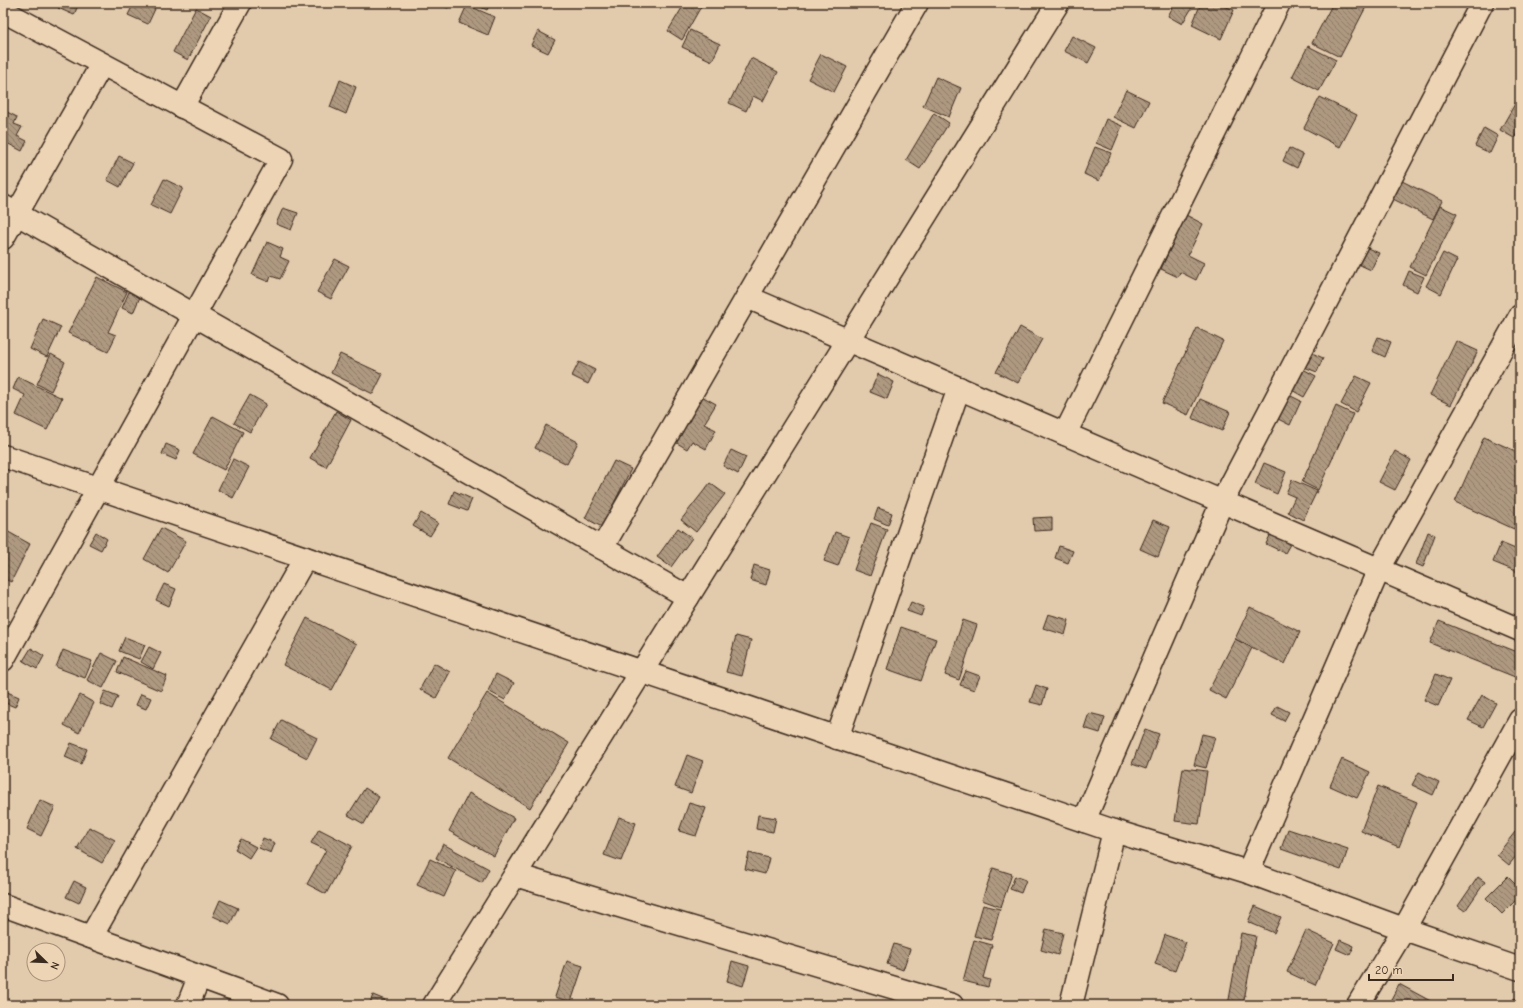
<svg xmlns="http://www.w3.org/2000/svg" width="1523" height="1008" font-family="'Comic Neue',sans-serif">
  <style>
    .building { fill: url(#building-back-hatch); stroke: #3b2a1e }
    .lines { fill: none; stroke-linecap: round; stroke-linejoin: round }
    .minor-casing { stroke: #3b2a1e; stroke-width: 25 }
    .minor { stroke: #edd4b5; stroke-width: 22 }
  </style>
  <defs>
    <pattern id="building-back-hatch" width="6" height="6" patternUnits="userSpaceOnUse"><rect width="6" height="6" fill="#ae9880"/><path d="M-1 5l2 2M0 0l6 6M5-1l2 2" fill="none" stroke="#8f7c68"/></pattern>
  </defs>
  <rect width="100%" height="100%" fill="#e2caac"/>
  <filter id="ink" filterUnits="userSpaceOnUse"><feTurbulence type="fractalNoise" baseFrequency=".025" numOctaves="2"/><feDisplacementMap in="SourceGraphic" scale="8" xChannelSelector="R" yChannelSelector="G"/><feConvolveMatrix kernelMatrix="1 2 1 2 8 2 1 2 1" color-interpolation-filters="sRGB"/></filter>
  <g filter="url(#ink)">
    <!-- building -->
    <g class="building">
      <path d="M61,3H79L74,15L58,8Z"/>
      <path d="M134,3H143L155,9L148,24L128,15Z"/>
      <path d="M436,3H450L448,8Z"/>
      <path d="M472,3H490L487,10Z"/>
      <path d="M685,3H703L682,40L668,31Z"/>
      <path d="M1175,3H1195L1182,24L1168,16Z"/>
      <path d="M1201,3H1217L1234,10L1221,39L1192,25Z"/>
      <path d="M1333,3H1368L1340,57L1312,43Z"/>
      <path d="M467,5L495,17L488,35L459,23Z"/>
      <path d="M196,8L211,16L188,60L173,52Z"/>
      <path d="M690,30L720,44L712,61L682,47Z"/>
      <path d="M538,31L555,40L548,53L531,45Z"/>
      <path d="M1072,36L1096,48L1088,63L1064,51Z"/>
      <path d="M1308,46L1336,60L1319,91L1292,77Z"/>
      <path d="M821,54L847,67L834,92L808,79Z"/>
      <path d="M751,58L778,72L763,101L753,96L746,111L729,103Z"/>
      <path d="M936,77L961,88L949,117L923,106Z"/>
      <path d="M340,80L356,87L346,114L330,107Z"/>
      <path d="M1126,90L1149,101L1136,128L1113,117Z"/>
      <path d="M1520,95V129L1514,138L1500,130Z"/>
      <path d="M1320,97L1357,115L1340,147L1304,128Z"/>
      <path d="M3,110L17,117L14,124L22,127L17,136L27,141L22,151L3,141Z"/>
      <path d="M934,113L949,123L920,169L906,160Z"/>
      <path d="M1106,119L1122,126L1112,150L1096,143Z"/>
      <path d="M1484,128L1498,136L1490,153L1475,146Z"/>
      <path d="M1095,147L1111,153L1099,181L1084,174Z"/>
      <path d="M1289,148L1303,155L1297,168L1283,161Z"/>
      <path d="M119,156L133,163L120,187L107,180Z"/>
      <path d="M164,179L183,188L170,214L151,205Z"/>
      <path d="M1402,181L1442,201L1433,219L1393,199Z"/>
      <path d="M1440,206L1457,214L1426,275L1410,267Z"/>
      <path d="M283,208L298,213L291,230L276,224Z"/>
      <path d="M1186,215L1203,224L1188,255L1204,263L1196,280L1180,272L1178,277L1161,269Z"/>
      <path d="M267,242L283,249L280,257L289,261L280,279L271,276L269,282L252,275Z"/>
      <path d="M1365,247L1379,253L1371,270L1358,264Z"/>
      <path d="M1443,253L1457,260L1441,294L1426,286Z"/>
      <path d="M335,259L349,266L331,299L317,292Z"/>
      <path d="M1409,271L1424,277L1417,292L1403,285Z"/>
      <path d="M97,277L127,292L108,332L116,335L108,352L68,333Z"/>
      <path d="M129,292L140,297L133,313L122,308Z"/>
      <path d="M43,319L61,327L47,357L30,349Z"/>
      <path d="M1020,327L1042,339L1018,383L996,372Z"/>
      <path d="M1197,328L1223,341L1188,415L1162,403Z"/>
      <path d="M1378,337L1391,342L1385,357L1372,351Z"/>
      <path d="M1456,341L1478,351L1451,405L1430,395Z"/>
      <path d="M1310,352L1323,358L1317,372L1304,367Z"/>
      <path d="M51,354L65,362L51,391L37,384Z"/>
      <path d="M340,354L383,374L373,394L331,373Z"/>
      <path d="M579,362L595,370L588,384L572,376Z"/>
      <path d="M1301,368L1316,376L1304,397L1290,389Z"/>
      <path d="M878,374L894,382L887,399L870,392Z"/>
      <path d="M1356,376L1371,383L1356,412L1341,404Z"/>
      <path d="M18,377L62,398L47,430L16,415L25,395L13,389Z"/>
      <path d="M698,394L716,404L704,424L716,430L706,449L692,441L687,449L672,440Z"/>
      <path d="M1287,394L1301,401L1290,425L1276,418Z"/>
      <path d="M250,395L266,404L250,432L234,423Z"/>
      <path d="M1200,399L1230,412L1222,431L1192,418Z"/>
      <path d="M1336,406L1353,414L1318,490L1302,482Z"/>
      <path d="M336,411L351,420L326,467L310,458Z"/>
      <path d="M213,416L243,432L224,470L193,454Z"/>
      <path d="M546,425L578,442L567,464L535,448Z"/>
      <path d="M1484,437L1520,453V515L1514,529L1455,502Z"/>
      <path d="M166,444L180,450L176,460L162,454Z"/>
      <path d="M731,450L746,457L738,474L723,466Z"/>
      <path d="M1395,451L1411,460L1395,490L1379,482Z"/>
      <path d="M233,459L249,467L233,498L218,490Z"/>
      <path d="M614,461L631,469L602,527L585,518Z"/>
      <path d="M1264,463L1286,472L1277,494L1255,484Z"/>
      <path d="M1292,480L1317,491L1303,520L1288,512L1295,497L1286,493Z"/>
      <path d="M710,483L725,494L696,532L681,520Z"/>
      <path d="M454,491L472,499L467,511L449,504Z"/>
      <path d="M878,508L892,513L888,525L874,519Z"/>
      <path d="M421,513L438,523L430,536L413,526Z"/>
      <path d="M1052,517V530L1034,531L1033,518Z"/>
      <path d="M1153,520L1170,527L1158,557L1140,549Z"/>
      <path d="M871,523L887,529L870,576L854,570Z"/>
      <path d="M161,528L186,541L168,573L144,559Z"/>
      <path d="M678,528L692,538L671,567L657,557Z"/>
      <path d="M3,529L30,544L11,582L3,578Z"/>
      <path d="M1273,529L1293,539L1285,553L1266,544Z"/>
      <path d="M96,532L107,539L101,550L89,544Z"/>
      <path d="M835,532L849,537L838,566L824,561Z"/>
      <path d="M1428,532L1435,535L1423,567L1416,564Z"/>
      <path d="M1501,543L1520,551V573L1493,562Z"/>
      <path d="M1059,546L1073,551L1068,563L1055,558Z"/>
      <path d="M754,565L770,570L766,585L750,580Z"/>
      <path d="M164,584L176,589L169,606L156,600Z"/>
      <path d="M911,602L924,607L921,616L907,611Z"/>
      <path d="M1250,607L1300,632L1285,664L1235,639Z"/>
      <path d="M1048,614L1069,620L1065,635L1043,628Z"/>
      <path d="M307,618L357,644L332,690L283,665Z"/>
      <path d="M963,620L977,625L959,680L945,675Z"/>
      <path d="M1439,621L1520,653V679L1430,643Z"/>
      <path d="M901,627L936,639L921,681L887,669Z"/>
      <path d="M736,636L751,640L742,676L726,672Z"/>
      <path d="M125,637L145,645L139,659L119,651Z"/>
      <path d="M1235,639L1252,648L1226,699L1209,690Z"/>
      <path d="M149,647L161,653L153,669L141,662Z"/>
      <path d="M31,648L44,656L37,669L23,661Z"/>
      <path d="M63,650L92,661L85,678L56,667Z"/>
      <path d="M101,653L117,661L103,688L87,680Z"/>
      <path d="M123,657L167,676L161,691L117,672Z"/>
      <path d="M434,663L450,672L436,698L420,689Z"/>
      <path d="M966,671L980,676L974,690L960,685Z"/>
      <path d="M496,674L514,683L505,700L488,691Z"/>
      <path d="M1436,674L1450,680L1438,706L1424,700Z"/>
      <path d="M1036,685L1047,689L1042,705L1030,702Z"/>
      <path d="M5,691L19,697L15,707L3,702V695Z"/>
      <path d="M105,691L118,696L112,709L100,704Z"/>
      <path d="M487,693L569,743L530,808L448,758Z"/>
      <path d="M141,694L151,698L146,709L136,705Z"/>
      <path d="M80,695L94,703L79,733L64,725Z"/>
      <path d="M1482,695L1496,703L1483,727L1468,720Z"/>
      <path d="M1277,706L1289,712L1284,721L1272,715Z"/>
      <path d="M1089,713L1105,717L1100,733L1084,728Z"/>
      <path d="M281,720L317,738L307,758L271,739Z"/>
      <path d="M1145,729L1159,734L1146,769L1132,764Z"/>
      <path d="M1202,734L1215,737L1206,768L1194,765Z"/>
      <path d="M71,743L87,749L81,764L65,757Z"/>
      <path d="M687,755L703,761L691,793L675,787Z"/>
      <path d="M1342,759L1370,772L1357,798L1330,786Z"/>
      <path d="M1183,768L1207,771L1199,824L1175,821Z"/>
      <path d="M1419,772L1439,782L1433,795L1412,785Z"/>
      <path d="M1378,786L1417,802L1399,847L1361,831Z"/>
      <path d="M365,788L379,797L364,824L348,815Z"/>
      <path d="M469,793L514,818L494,856L449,831Z"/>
      <path d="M40,800L55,807L41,836L27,829Z"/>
      <path d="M689,803L706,808L696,836L679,831Z"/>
      <path d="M758,815L776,818L773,832L756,829Z"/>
      <path d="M619,817L636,823L621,861L604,855Z"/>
      <path d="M89,827L115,840L102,863L77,849Z"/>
      <path d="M319,829L352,846L326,894L307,884L326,850L311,843Z"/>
      <path d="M1288,829L1348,849L1341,870L1281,849Z"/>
      <path d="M1515,832L1520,835V851L1509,865L1497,855Z"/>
      <path d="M263,838L275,843L271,853L259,848Z"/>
      <path d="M241,839L256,847L249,858L235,849Z"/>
      <path d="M443,844L489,869L482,883L436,858Z"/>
      <path d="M749,853L769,858L765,874L745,869Z"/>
      <path d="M430,859L456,871L444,897L417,885Z"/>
      <path d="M993,868L1012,874L1001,907L982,900Z"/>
      <path d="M1015,876L1026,880L1021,893L1010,889Z"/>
      <path d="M1508,876L1520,888V896L1502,914L1486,898Z"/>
      <path d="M1478,877L1485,882L1465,911L1458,906Z"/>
      <path d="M74,881L86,887L79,903L66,897Z"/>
      <path d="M220,900L238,908L230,924L213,916Z"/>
      <path d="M983,905L1000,909L991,940L974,936Z"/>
      <path d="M1255,906L1281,917L1274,933L1248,922Z"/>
      <path d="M1046,929L1063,933L1058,955L1041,950Z"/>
      <path d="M1306,930L1334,943L1315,985L1287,972Z"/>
      <path d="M1241,933L1256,936L1243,1005H1228Z"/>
      <path d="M1165,935L1186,942L1175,971L1155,964Z"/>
      <path d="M974,940L992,945L983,978L990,980L988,987L963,981Z"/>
      <path d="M1340,940L1354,946L1350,955L1336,949Z"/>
      <path d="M894,944L910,949L903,970L887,964Z"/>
      <path d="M567,961L583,966L571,1002L555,997Z"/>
      <path d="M732,961L749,966L743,986L727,981Z"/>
      <path d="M1399,984L1436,1004L1435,1005H1388Z"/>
      <path d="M373,995L385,1000L383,1005H369Z"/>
      <path d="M1514,998L1520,1001V1005H1511Z"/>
      <path d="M106,1002L116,1005H105Z"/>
    </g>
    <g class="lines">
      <!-- minor casing -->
      <g class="minor-casing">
        <g id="minor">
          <path d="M3,11L281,159L3,660"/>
          <path d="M182,107L240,3"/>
          <path d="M3,206L688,597"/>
          <path d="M3,238L102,64"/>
          <path d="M747,297L1520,630"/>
          <path d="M1065,434L1279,3"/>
          <path d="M3,456L1114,831L1248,872L1404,929L1520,969"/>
          <path d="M602,548L917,3"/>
          <path d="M837,738L959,388"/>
          <path d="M1084,821L1222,502L1482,3"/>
          <path d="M1248,872L1379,569L1520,316"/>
          <path d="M515,875L952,1005"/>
          <path d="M3,905L277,1005"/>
          <path d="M91,937L305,558"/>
          <path d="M188,1005L199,977"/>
          <path d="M434,1005L1058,3"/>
          <path d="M1071,1005L1114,831"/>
          <path d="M1358,1005L1404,929L1520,720"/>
        </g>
      </g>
      <!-- minor -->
      <use href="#minor" class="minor"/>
    </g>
  </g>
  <!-- margin -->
  <rect width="1523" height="1008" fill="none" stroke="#edd4b5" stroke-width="16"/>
  <rect x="8" y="8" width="1507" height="992" fill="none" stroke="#3b2a1e" stroke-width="1.5" filter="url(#ink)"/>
  <!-- north arrow -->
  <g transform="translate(46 962) rotate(113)"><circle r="19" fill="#edd4b5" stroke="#a69079"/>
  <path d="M0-3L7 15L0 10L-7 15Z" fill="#3b2a1e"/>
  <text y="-6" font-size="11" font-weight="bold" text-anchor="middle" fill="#3b2a1e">N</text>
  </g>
  <!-- scale -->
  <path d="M1369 974v6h84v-6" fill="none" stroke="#3b2a1e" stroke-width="2"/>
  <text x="1375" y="974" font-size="12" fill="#3b2a1e" stroke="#edd4b5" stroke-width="3" paint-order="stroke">20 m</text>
</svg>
